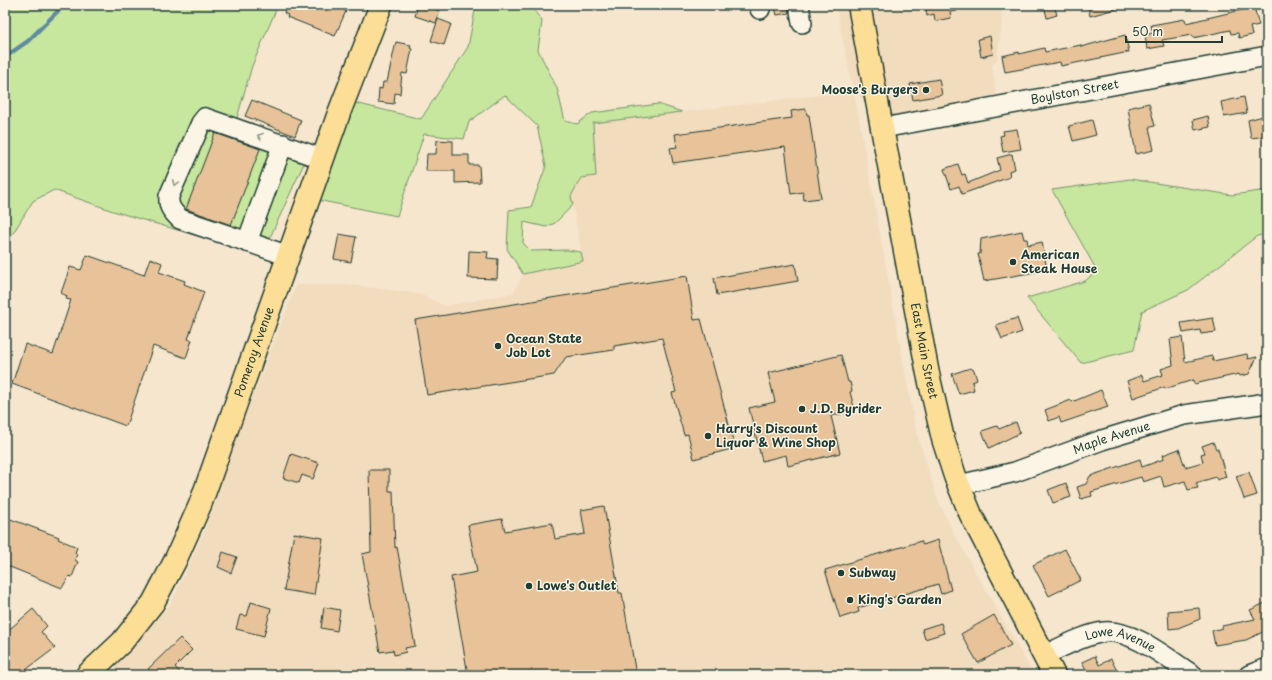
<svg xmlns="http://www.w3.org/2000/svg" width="1272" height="680" font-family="'Playpen Sans',sans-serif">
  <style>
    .built { fill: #f2dcbe }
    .green { fill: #c7e69e; stroke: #739269 }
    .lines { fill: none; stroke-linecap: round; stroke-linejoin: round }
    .stream { stroke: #5f8a9f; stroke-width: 4 }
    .building { fill: #e8c399; stroke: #1f3d34 }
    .minor-casing { stroke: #1f3d34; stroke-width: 22 }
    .major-casing { stroke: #1f3d34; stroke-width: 25 }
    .minor { stroke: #fcf5e5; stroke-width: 19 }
    .major { stroke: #fdde96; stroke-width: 22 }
    .oneway { stroke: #8e998c }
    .poi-dot { fill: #1f3d34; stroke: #fcf5e5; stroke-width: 1.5 }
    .labels { text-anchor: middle; stroke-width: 3; stroke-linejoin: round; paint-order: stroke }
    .poi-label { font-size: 12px; font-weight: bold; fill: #1f3d34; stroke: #fcf5e5; text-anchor: start }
    .street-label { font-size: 12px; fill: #1f3d34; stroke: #fcf5e5 }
  </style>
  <rect width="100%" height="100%" fill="#f6e6ce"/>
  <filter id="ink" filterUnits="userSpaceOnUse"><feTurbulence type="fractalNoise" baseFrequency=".025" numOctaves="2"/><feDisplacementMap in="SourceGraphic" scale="8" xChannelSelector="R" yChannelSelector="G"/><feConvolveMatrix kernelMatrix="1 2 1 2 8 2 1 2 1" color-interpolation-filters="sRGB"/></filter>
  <g filter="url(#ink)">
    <!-- built -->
    <path class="built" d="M836,5H1001L1002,23L997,60L992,65L999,113L905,133L903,138L854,91L916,431L938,500L954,534L1034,675H103L125,656L171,603L204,532L242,424L296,285H349L383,289L419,294L445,306L513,293L523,274L583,261L571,196L581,178L596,176L593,123L853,91Z"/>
    <!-- green -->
    <g class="green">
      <path d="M5,5H278L252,66L235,125L306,159L262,255L113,211L54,190L33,201L10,238L5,250Z"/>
      <path d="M476,5H530L542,21L538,50L557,88L565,121L577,124L592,113L658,104L682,112L593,123L596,176L581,178L571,196L573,205L555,223L546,227L524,222L523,243L531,251L567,250L581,252L583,261L523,274L507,249L509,210L531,207L546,166L537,126L505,95L469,122L464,139L424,134L397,216L317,200L355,103L421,119L468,47Z"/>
      <path d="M1130,179L1232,195L1267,190V234L1257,236L1188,290L1142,311L1134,350L1081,363L1027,298L1085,281L1097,271L1052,190Z"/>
    </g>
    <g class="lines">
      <!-- stream -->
      <path class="stream" d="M5,57L28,41L64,5"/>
    </g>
    <!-- building -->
    <g class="building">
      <path d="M287,5H332L346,11L335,36L287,17L288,15L284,13Z"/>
      <path d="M418,5H436L434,9L440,11L436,23L415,16Z"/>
      <path d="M774,5H788L789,13L777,15Z"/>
      <path d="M925,5H956L957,11L950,12L951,18L935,21L934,14L927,16Z"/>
      <path d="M1044,5H1054L1057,15L1047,18Z"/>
      <path d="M1088,5H1119V8L1090,16Z"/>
      <path d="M1254,7L1259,25L1250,27L1252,35L1239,38L1238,33L1231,34L1230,30L1193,38L1192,35L1162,40L1164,46L1147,49L1145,35L1153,33L1151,25L1185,19L1186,23Z"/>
      <path d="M438,19L451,24L444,45L431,41Z"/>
      <path d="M1125,35L1129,52L1061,66L1060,62L1005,72L1002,56L1019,52V54L1044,48L1045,52L1081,45V47Z"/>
      <path d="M990,36L993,54L981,57L978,39Z"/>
      <path d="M396,42L411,45L410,48L412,49L407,74L402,73L400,94L395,93L394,104L378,102L379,88L382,89L383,82H387Z"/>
      <path d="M939,79L942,95L913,100L910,84Z"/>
      <path d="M1244,97L1247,113L1224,117L1221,102Z"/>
      <path d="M252,100L301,120L295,136L245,116Z"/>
      <path d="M1149,103L1155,126L1149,127L1154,150L1136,154L1128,108Z"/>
      <path d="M806,109L807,115H809L821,198L804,200L803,192L791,194L785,147L673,163L670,148L677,147L675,134L792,118L791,111Z"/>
      <path d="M1267,115L1266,136L1251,138L1248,120Z"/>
      <path d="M1208,116L1210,127L1195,130L1193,120Z"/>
      <path d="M1092,120L1096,135L1073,141L1069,126Z"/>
      <path d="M1017,129L1021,149L1003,152L1000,136L1004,135L1003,131Z"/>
      <path d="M215,133L260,149L231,225L186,209Z"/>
      <path d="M437,140L453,141V155H469V165H479L480,182L455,183V171H426L427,154H436Z"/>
      <path d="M1012,154L1015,169L1009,171L1010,177L962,194L959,186L951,189L944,169L958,164L962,175L965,174L968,183L1000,170L997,158Z"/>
      <path d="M1022,231L1024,239H1027L1028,245L1042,242L1047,270L984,281L978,254H980L981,239Z"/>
      <path d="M339,234L356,237L351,262L334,259Z"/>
      <path d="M469,251L488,252L487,258L498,259L497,279L468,278Z"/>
      <path d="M87,255L144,275L150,258L162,263L159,272L185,281L184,284L204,292L188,339L192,340L186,358L153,346L126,426L12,384L25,344L53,354L71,300L66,299L67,296L61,293L70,267L81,270Z"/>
      <path d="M795,264L798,281L717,295L714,278Z"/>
      <path d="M687,276L694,320L701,319L735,448L694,459L688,434L684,435L672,393L676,392L662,338L614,346V350L566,357L554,375L427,395L415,320Z"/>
      <path d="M1017,318L1022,332L1002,339L996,325Z"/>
      <path d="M1213,318L1216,332L1201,334L1200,330L1183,333L1181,323Z"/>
      <path d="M1182,337L1185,362L1212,356L1213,361L1247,354L1248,359L1257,357L1249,374L1240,376L1239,374L1194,384L1193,380L1165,389V387L1133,398L1127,381L1142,375L1144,381L1163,375L1161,369L1173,365L1170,339Z"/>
      <path d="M841,355L848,382H850L852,391L850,392L855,411L831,416L840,453L788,466L786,455L762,461L749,408L775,402L768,373Z"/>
      <path d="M970,368L974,370L977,380L972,382L974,390L959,394L952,374Z"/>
      <path d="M1101,390L1108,407L1061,423L1059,417L1049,421L1045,410L1071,400L1072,402Z"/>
      <path d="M1016,422L1020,433L989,448L982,431L997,426L999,429Z"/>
      <path d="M1213,442L1216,449H1218L1226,477L1217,480L1216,477L1196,483L1198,488L1188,490L1185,481L1164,487L1161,476L1143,482L1141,477L1091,492L1092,496L1081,499L1077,487L1086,484L1090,476L1140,459L1142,467L1164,459L1163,455L1179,449L1185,467L1203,462L1201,454L1205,453L1202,446Z"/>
      <path d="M291,454L319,463L313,479L302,475L299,483L283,478Z"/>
      <path d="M369,470H389V491H393L395,548L397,547L415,646L405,648L406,652L394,655L393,650L380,652L362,554L371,552Z"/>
      <path d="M1249,472L1257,495L1244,499L1236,476Z"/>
      <path d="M1066,483L1071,497L1053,503L1048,490Z"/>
      <path d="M604,506L619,593H622L636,675H468L451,577L477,572L468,525L502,519L505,531L552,523L555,539L585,534L581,510Z"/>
      <path d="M5,517L59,537L58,539L77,547L75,553L77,554L75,560L78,562L72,577L69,576L62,588L5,565Z"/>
      <path d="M294,533L323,538L314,595L284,590Z"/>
      <path d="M938,540L951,590L941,594L938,584L858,608L859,612L840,618L825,570L921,541L923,545Z"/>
      <path d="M1065,549L1081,580L1049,596L1033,565Z"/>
      <path d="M223,552L237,557L231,573L218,567Z"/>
      <path d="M251,602L271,608L264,636L236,629L240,615L247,616Z"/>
      <path d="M1267,602V630L1246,640L1215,645L1212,631L1222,628V626L1255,619L1250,610Z"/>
      <path d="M324,607L340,610L337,631L321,628Z"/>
      <path d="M1199,608L1200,619L1178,628L1169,629L1168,611Z"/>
      <path d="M33,609L47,626L41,632L55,648L19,675H5V633Z"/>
      <path d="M994,615L1011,645L978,663L961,634Z"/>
      <path d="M941,623L944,633L925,639L922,629Z"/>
      <path d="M180,638L192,650L175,667L182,675H154L148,669Z"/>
      <path d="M1095,656L1099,665L1111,659L1119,675H1079L1087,671L1082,662Z"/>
    </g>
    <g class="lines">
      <!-- minor casing -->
      <g class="minor-casing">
        <g id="minor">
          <path d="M799,5L802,23"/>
          <path d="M760,9L761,5"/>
          <path id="s1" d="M883,128L1267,56"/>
          <path d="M247,242L283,144"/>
          <path d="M289,256L180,219C172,211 168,207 169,196L201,123L205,118L323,159"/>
          <path id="s2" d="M959,485L1015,472L1102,440L1184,415L1267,403"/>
          <path id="s3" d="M1044,655C1063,647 1083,635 1104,632C1133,629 1169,660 1193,675"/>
          <path d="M1249,675L1267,668"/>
        </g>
      </g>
      <!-- major casing -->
      <g class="major-casing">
        <g id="major">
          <path id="s4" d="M859,5L928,374L943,439L955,476L971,515L1054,675"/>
          <path id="s5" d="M87,675L122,642L153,603L175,561L200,505L339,113L381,5"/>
        </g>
      </g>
      <!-- minor -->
      <use href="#minor" class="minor"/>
      <!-- major -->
      <use href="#major" class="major"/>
    </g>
    <!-- one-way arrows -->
    <defs><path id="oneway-chevron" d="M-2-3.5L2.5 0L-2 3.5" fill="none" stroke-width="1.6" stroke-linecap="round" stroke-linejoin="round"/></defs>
    <g class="oneway">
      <use href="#oneway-chevron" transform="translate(260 136) rotate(-160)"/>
      <use href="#oneway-chevron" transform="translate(175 183) rotate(113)"/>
    </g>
  </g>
  <!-- markers -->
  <g class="poi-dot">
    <circle cx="926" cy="90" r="4"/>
    <circle cx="1013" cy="262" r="4"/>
    <circle cx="498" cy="346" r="4"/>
    <circle cx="802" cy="409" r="4"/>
    <circle cx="708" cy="436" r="4"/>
    <circle cx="841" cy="573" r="4"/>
    <circle cx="529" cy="586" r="4"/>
    <circle cx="850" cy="600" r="4"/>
  </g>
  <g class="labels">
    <!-- poi labels -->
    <g class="poi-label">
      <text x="918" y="94" text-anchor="end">Moose's Burgers</text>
      <text x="1021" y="259">American<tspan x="1021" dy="14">Steak House</tspan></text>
      <text x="506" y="343">Ocean State<tspan x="506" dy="14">Job Lot</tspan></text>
      <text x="810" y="413">J.D. Byrider</text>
      <text x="716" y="433">Harry's Discount<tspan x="716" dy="14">Liquor &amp; Wine Shop</tspan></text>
      <text x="849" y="577">Subway</text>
      <text x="537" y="590">Lowe's Outlet</text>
      <text x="858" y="604">King's Garden</text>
    </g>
    <!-- street labels -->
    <g class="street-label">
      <text dy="4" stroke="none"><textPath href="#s1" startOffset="195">Boylston Street</textPath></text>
      <text dy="4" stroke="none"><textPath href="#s4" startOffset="352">East Main Street</textPath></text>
      <text dy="4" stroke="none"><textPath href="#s5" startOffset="369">Pomeroy Avenue</textPath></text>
      <text dy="4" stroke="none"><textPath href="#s2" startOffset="160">Maple Avenue</textPath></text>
      <text dy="4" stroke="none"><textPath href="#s3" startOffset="82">Lowe Avenue</textPath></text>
    </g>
  </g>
  <!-- margin -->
  <rect width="1272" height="680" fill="none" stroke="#fcf5e5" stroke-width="20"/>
  <rect x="10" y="10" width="1252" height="660" fill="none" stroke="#1f3d34" stroke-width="1.5" filter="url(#ink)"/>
  <!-- scale -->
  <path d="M1126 36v6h96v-6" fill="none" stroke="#1f3d34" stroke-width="2"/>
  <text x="1132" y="36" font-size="12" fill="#1f3d34" stroke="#fcf5e5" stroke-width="3" paint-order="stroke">50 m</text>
</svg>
